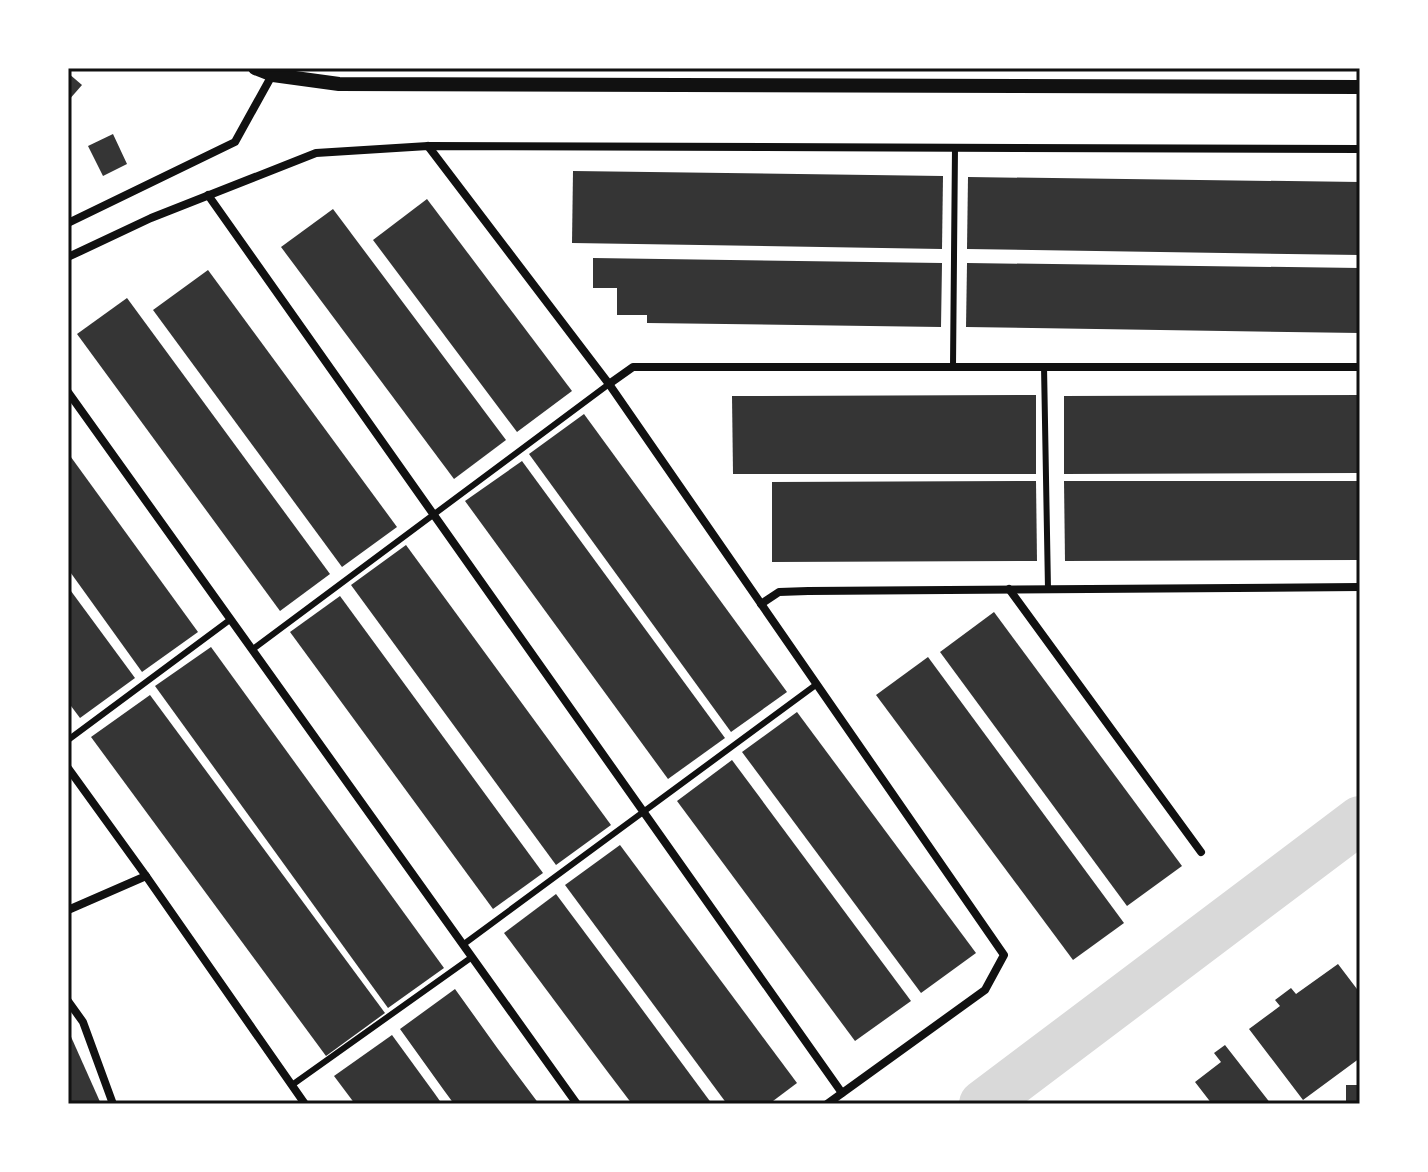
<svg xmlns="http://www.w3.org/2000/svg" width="1428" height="1172" font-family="Overpass,sans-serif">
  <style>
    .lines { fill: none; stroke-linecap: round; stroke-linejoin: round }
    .river { stroke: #d9d9d9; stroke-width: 48 }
    .building { fill: #353535 }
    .service { stroke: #111; stroke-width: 6 }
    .minor { stroke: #111; stroke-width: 8 }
    .tertiary { stroke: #111; stroke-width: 14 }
    .neatline { fill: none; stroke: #111; stroke-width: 3 }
  </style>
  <rect width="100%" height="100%" fill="#fff"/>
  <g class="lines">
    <!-- river -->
    <path class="river" d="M983,1104L1360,820"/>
  </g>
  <!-- building -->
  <g class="building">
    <path d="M68,73L82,85L68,101Z"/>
    <path d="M113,134L127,164L103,176L88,146Z"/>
    <path d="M573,171L943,176L942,249L572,243Z"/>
    <path d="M968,177L1360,182V255L967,249Z"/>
    <path d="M427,199L572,391L517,432L373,240Z"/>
    <path d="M333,209L506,440L454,479L281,247Z"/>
    <path d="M593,258L942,263L941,327L647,323V315H617V288H593Z"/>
    <path d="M967,263L1360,268V333L966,327Z"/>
    <path d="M208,270L397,527L342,567L153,310Z"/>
    <path d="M127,298L330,574L280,611L77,334Z"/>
    <path d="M1036,395V474H733L732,396Z"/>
    <path d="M1360,395V473L1064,474V396Z"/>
    <path d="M584,414L787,692L731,732L529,454Z"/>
    <path d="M68,453L198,632L142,672L68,569Z"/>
    <path d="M522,461L725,738L668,779L465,501Z"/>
    <path d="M1036,481L1037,561L772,562V482Z"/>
    <path d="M1064,481H1360V560L1065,561Z"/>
    <path d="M406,545L611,825L556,865L351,585Z"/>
    <path d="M68,587L135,678L80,718L68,702Z"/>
    <path d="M340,596L543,873L493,909L290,632Z"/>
    <path d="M994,612L1182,866L1127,906L940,652Z"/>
    <path d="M211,647L444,968L388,1008L155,686Z"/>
    <path d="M928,657L1124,923L1073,960L876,695Z"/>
    <path d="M150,695L385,1013L326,1056L91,737Z"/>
    <path d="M797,712L976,953L921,993L742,752Z"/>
    <path d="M732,760L911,1001L855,1041L677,801Z"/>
    <path d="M620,845L797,1083L769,1104H727L565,885Z"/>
    <path d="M556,894L630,993L712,1104H632L607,1071L504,933Z"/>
    <path d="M1338,964L1360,993V1058L1303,1100L1249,1029L1280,1006L1275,1000L1291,988L1296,994Z"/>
    <path d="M455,989L498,1049L539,1104H454L443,1089L400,1029Z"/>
    <path d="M68,1030L101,1104H68Z"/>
    <path d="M392,1035L435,1094L442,1104H355L334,1076Z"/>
    <path d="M1225,1045L1271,1104H1212L1195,1082L1221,1062L1214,1053Z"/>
    <rect x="1346" y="1085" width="14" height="19"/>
  </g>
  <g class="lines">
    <!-- service -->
    <g class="service">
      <path d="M953,366L955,148"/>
      <path d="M1044,366L1048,589"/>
      <path d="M253,649L609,384"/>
      <path d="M68,740L231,619"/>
      <path d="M464,944L817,684"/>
      <path d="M292,1085L472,957"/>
    </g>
    <!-- minor -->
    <g class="minor">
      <path d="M428,146L609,384L1004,955L985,990L827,1104"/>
      <path d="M208,195L842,1093"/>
      <path d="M68,223L235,142L276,68"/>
      <path d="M68,257L151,218L316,153L428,146L1360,149"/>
      <path d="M609,384L633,367H1360"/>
      <path d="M68,392L577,1104"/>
      <path d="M1009,589L1201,852"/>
      <path d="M761,604L779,592L808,591L1360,587"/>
      <path d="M68,768L146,876L305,1104"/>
      <path d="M68,910L146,876"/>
      <path d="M68,1001L83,1022L113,1104"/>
    </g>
    <!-- tertiary -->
    <path class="tertiary" d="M255,68L273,75L339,84L1360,87"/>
  </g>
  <!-- border -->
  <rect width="1428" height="1172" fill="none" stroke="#ffffff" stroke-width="140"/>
  <rect x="70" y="70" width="1288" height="1032" class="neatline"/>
</svg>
